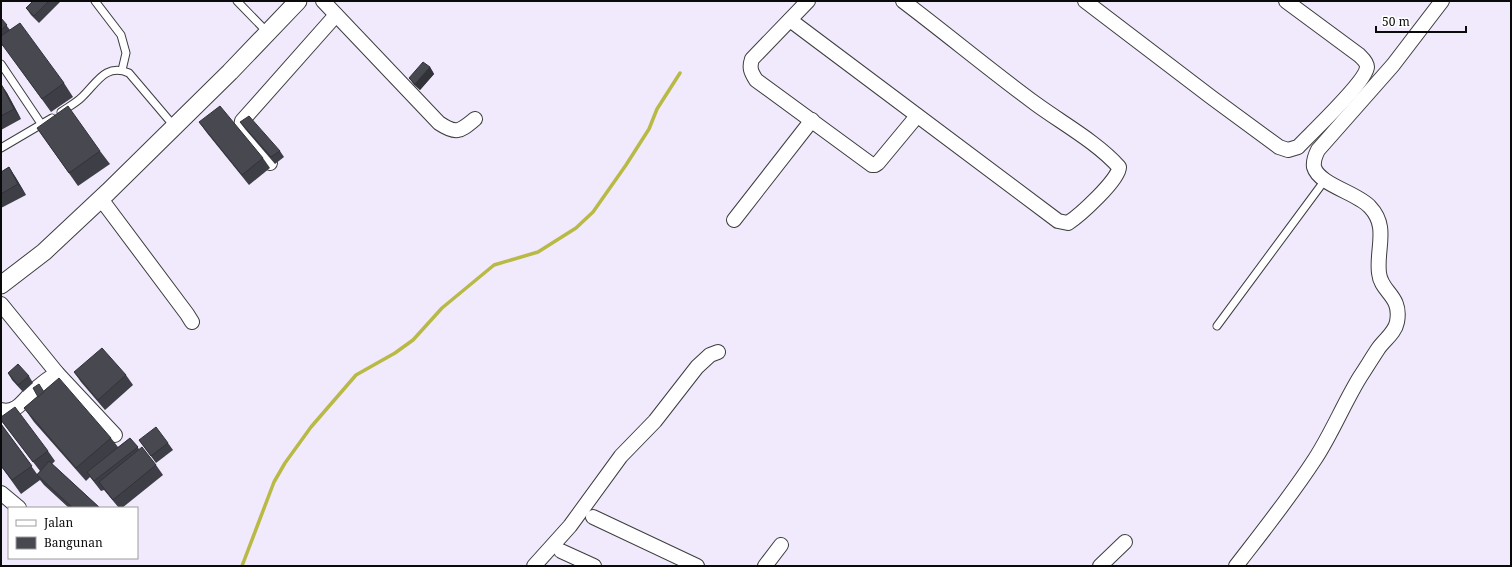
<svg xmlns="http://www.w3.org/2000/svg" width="1512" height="567" font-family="'Noto Serif',serif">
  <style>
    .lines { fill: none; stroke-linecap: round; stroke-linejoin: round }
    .stream { stroke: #b8ba45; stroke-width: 3.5 }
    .service-casing { stroke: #3d3d3d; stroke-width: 9 }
    .minor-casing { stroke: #3d3d3d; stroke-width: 16 }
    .tertiary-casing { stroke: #3d3d3d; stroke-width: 19 }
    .service { stroke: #fff; stroke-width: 7 }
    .minor { stroke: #fff; stroke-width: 14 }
    .tertiary { stroke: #fff; stroke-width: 17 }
    .wall { fill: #3e3e46 }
    .shaded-wall { fill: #323239 }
    .building { fill: #484851; stroke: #323239 }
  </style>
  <rect width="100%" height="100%" fill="#f1e9fc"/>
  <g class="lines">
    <!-- stream -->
    <path class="stream" d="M242,566L274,482L285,463L311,427L356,375L395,353L413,340L442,308L494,265L538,252L576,228L593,212L626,165L649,129L657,109L680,73"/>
    <!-- service casing -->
    <g class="service-casing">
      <g id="service">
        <path d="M95,1L121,35L126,53L122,70"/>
        <path d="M237,1L268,33"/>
        <path d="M1,64L42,125"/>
        <path d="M61,112C68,107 76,103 82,97C97,83 105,63 129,73L174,126"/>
        <path d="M1,148L52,118"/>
        <path d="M1217,326L1325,180"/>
      </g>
    </g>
    <!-- minor casing -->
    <g class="minor-casing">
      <g id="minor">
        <path d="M323,1L439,123C457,135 460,131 475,119"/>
        <path d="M808,1L752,59C749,68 751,72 756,80L872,165H875L878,163L917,116"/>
        <path d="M1085,1L1211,97L1279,147L1288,150L1298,147C1311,133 1366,82 1367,67C1367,62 1362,58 1359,55L1286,1"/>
        <path d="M790,20L1058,221L1068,223C1079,216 1120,179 1119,167C1098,143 1062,123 1036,104C991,71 948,35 903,1"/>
        <path d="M270,163L243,130L241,126L242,121L336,15"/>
        <path d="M101,199L187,314L192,322"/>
        <path d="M734,220L812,120"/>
        <path d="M1,304L57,373L115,435"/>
        <path d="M1,410C17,414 24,399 34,390C41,384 49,378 57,373"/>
        <path d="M1,493L19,508"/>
        <path d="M593,517L697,566"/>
        <path d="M561,551L594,566"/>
        <path d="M534,566L570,526L621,456L655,421L697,367L710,355L718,352"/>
        <path d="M765,566L781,545"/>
        <path d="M1100,566L1125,542"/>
        <path d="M1236,566C1263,531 1291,496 1315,459C1332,433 1344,403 1360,377C1366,368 1372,358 1378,349C1384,340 1395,333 1397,322C1402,295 1381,293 1379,273C1376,249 1389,227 1370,207C1358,193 1319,185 1314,167C1313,161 1315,156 1318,150L1393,65L1442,1"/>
      </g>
    </g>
    <!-- tertiary casing -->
    <g class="tertiary-casing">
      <path id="tertiary" d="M1,285L44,252L108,192L230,72L298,1"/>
    </g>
    <!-- service -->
    <use href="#service" class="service"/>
    <!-- minor -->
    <use href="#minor" class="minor"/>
    <!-- tertiary -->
    <use href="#tertiary" class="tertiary"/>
  </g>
  <!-- wall -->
  <g class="wall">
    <path d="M33,1H61L39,23L31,15L26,8Z"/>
    <path d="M1,18L10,30L64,83L73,97L51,112L3,45L1,47Z"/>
    <path d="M430,67L434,74L420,90L414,85L409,78Z"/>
    <path d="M1,84L7,93L21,119L1,130Z"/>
    <path d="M199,122L263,158L270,168L249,185L207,133Z"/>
    <path d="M240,122L280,151L284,157L275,164L245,129Z"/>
    <path d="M37,128L100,151L110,164L78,186Z"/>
    <path d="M9,167L16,178L26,195L1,208V172Z"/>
    <path d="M74,372L126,375L133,385L105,410L81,382Z"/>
    <path d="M8,373L29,376L33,383L23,392L12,380Z"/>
    <path d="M44,391L111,438L118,447L130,438L139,449L156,465L163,475L122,508H119L104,490L101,491L90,477L86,481L34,422L24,408Z"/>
    <path d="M1,420L48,451L55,461L52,464L100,508H69L44,485L40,480L21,494L1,466V424L37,474L40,471Z"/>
    <path d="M139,440L168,443L173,450L156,463Z"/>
  </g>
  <!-- shaded-wall -->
  <g class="shaded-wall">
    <path d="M430,67L434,74L420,90L415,84Z"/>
    <path d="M1,84L7,93L21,119L14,109Z"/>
    <path d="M9,167L16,178L26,195L18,184Z"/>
  </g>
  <!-- building -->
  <g class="building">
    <path d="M33,1H49L34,16L26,8Z"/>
    <path d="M1,18L7,25L1,30Z"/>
    <path d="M20,23L64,83L42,99L1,43V36Z"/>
    <path d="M423,62L430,67L415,84L409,78Z"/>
    <path d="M1,84L14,109L1,116Z"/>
    <path d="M68,106L100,151L69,173L37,128Z"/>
    <path d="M220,106L263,158L242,175L199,122Z"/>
    <path d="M249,116L280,151L271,157L240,122Z"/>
    <path d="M9,167L18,184L1,194V172Z"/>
    <path d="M102,348L126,375L98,400L74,372Z"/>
    <path d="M18,364L29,376L18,385L8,373Z"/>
    <path d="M59,378L111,438L76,468L24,408Z"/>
    <path d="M39,384L44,392L38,397L33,388Z"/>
    <path d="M15,407L48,451L33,462L1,420V417Z"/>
    <path d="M1,424L32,466L12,480L1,466Z"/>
    <path d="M156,427L168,443L151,456L139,440Z"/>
    <path d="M130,438L138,447L94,481L87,472Z"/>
    <path d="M142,447L156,465L113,500L99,482Z"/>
    <path d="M49,461L100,508H73L37,475Z"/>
  </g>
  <!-- border -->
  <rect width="1512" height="567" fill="none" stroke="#0a0a0a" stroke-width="4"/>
  <!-- legend -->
  <rect x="8" y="507" width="130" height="52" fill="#ffffff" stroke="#9d9d9d"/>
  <rect x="16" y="520" width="20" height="6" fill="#ffffff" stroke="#9d9d9d"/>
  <text x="44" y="527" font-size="12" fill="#0a0a0a">Jalan</text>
  <rect x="16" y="537" width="20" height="12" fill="#484851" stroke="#9d9d9d"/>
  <text x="44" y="547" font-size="12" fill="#0a0a0a">Bangunan</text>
  <!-- scale -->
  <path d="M1376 26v6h90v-6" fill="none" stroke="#0a0a0a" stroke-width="2"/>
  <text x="1382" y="26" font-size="12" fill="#0a0a0a" stroke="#ffffff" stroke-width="3" paint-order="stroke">50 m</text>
</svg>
